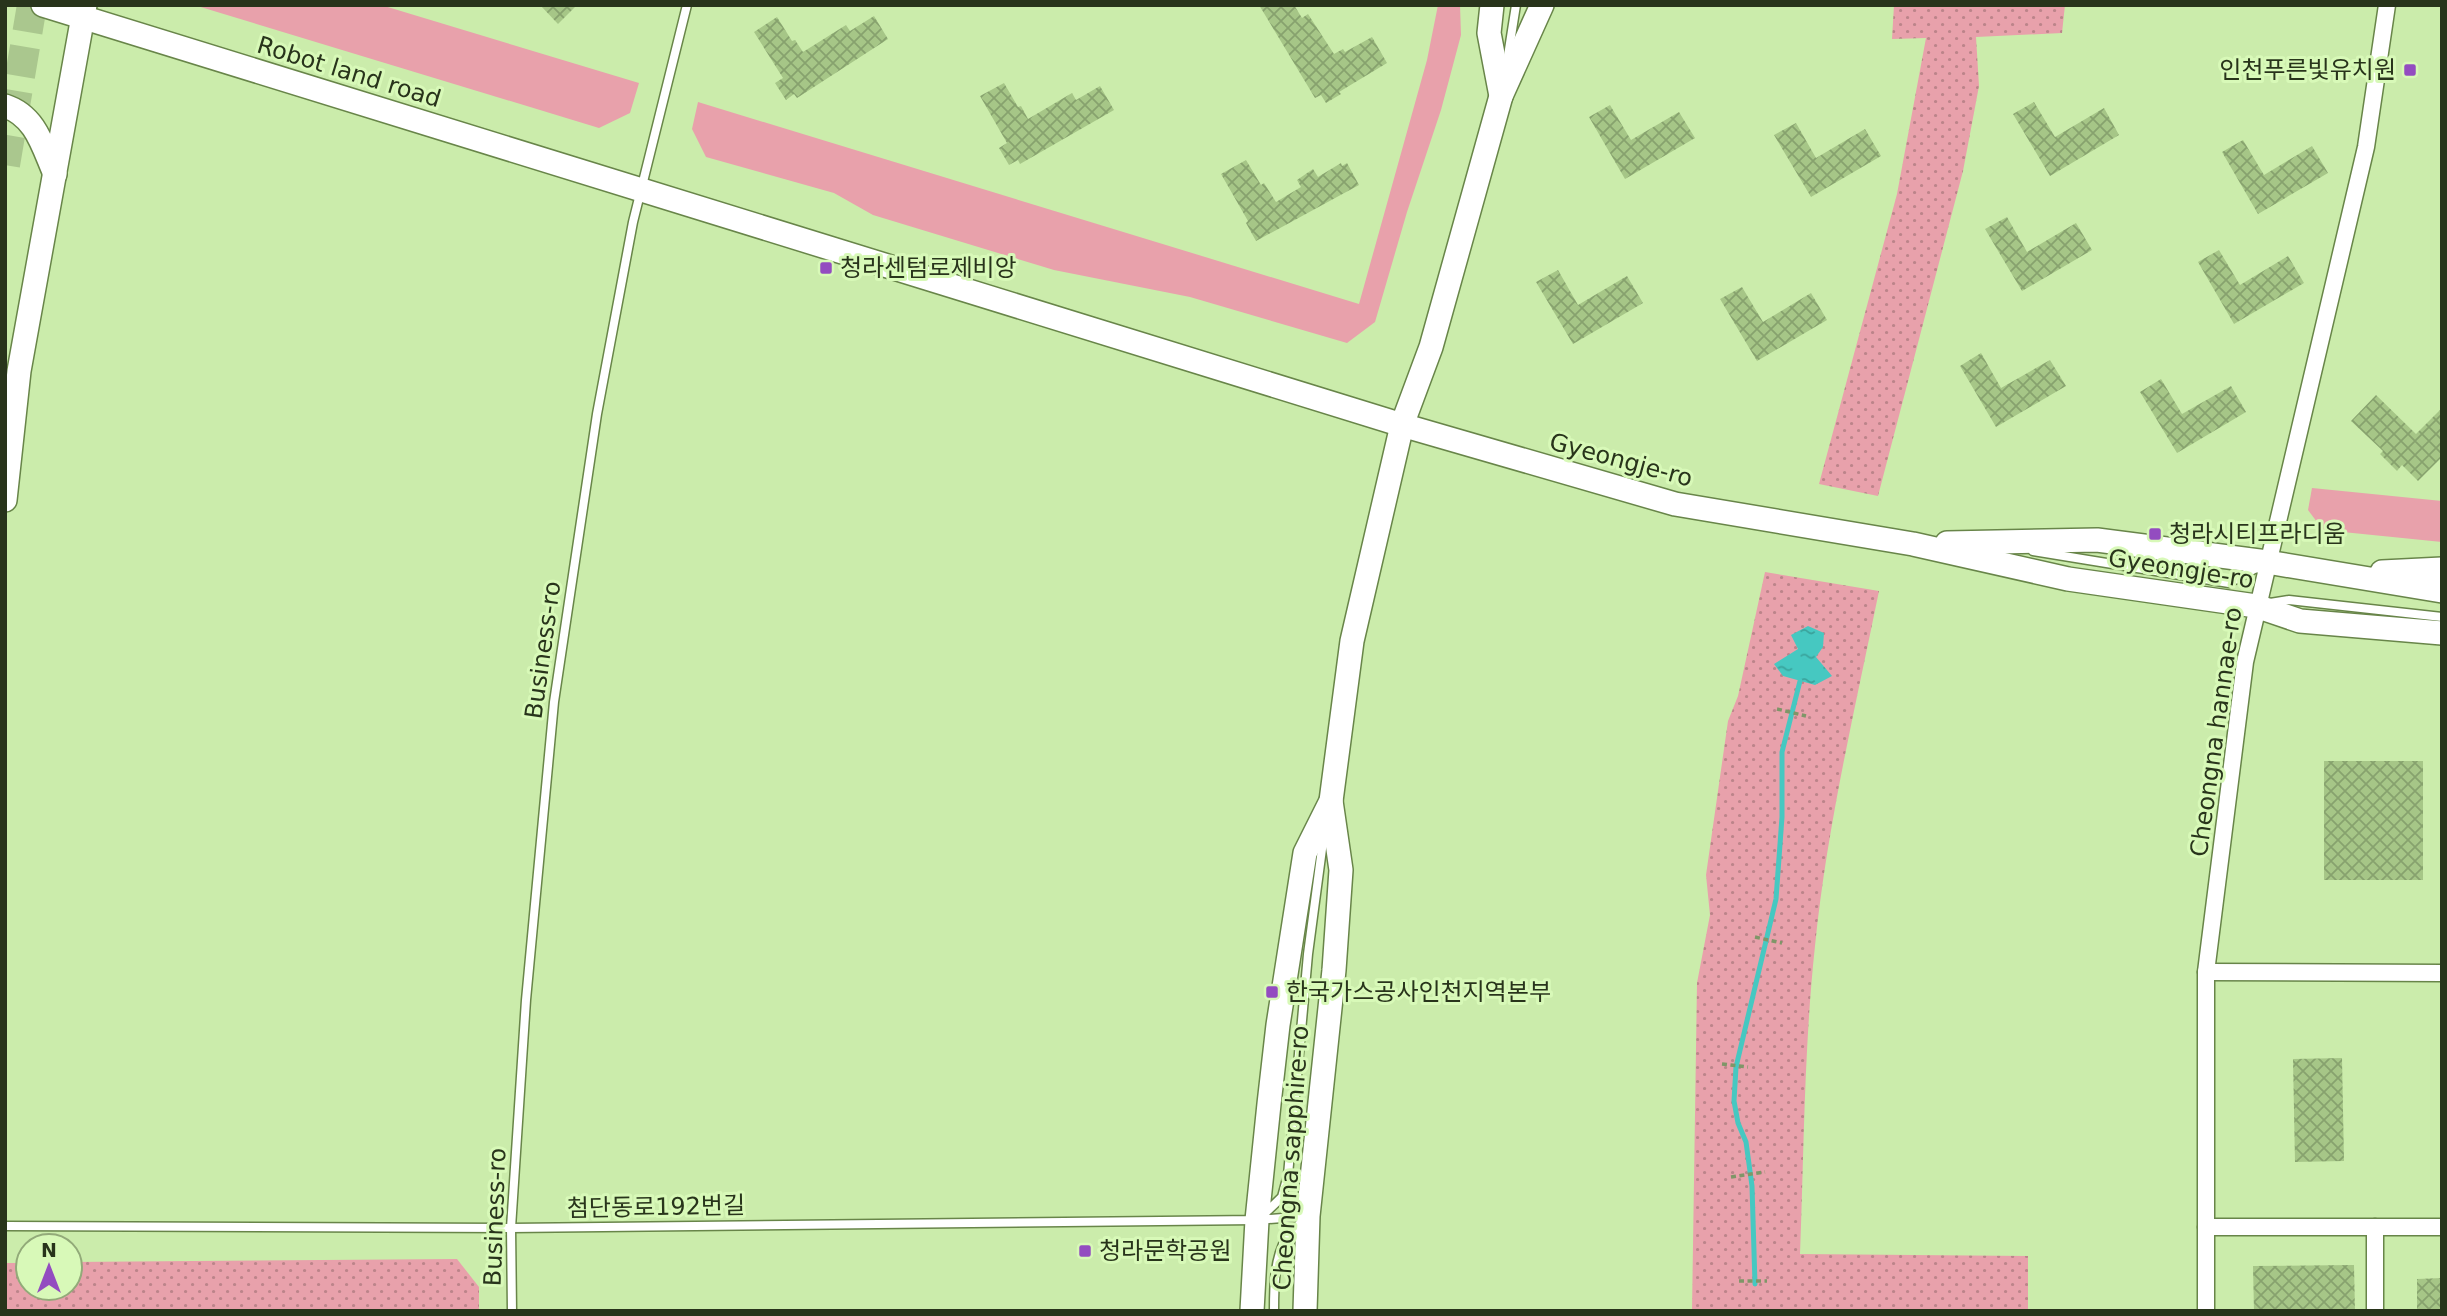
<svg xmlns="http://www.w3.org/2000/svg" width="2447" height="1316" font-family="'DejaVu Sans','Noto Sans KR',sans-serif">
  <style>
    .grass { fill: #e8a1ab }
    .park { fill: url(#park-dots) }
    .water { fill: url(#water-ripples) }
    .lines { fill: none; stroke-linecap: round; stroke-linejoin: round }
    .stream { stroke: #46c8c1; stroke-width: 5 }
    .building { fill: url(#building-cross-hatch) }
    .highway-tunnel { stroke: #aac78e; stroke-width: 30; stroke-dasharray: 30 15; stroke-linecap: butt }
    .lane-casing { stroke: #688549; stroke-width: 11 }
    .street-casing { stroke: #688549; stroke-width: 19 }
    .secondary-casing { stroke: #688549; stroke-width: 26 }
    .path { stroke: #7f9668; stroke-width: 3.5; stroke-dasharray: 5 3.5; stroke-linecap: butt }
    .lane { stroke: #fff; stroke-width: 8 }
    .street { stroke: #fff; stroke-width: 16 }
    .secondary { stroke: #fff; stroke-width: 23 }
    .poi-dot { fill: #934cc0; stroke: #d8f9b8; stroke-width: 2.5 }
    .labels { text-anchor: middle; stroke-width: 6; stroke-linejoin: round; paint-order: stroke }
    .poi-label { font-size: 24px; fill: #28341b; stroke: #d8f9b8; text-anchor: start }
    .street-label { font-size: 24px; fill: #28341b; stroke: #d8f9b8 }
  </style>
  <defs>
    <pattern id="park-dots" width="8" height="8" patternUnits="userSpaceOnUse" patternTransform="scale(1.75)"><rect width="8" height="8" fill="#e8a1ab"/><path d="M2 2h.1M6 6h.1" fill="none" stroke="#bc848a" stroke-width="1.8" stroke-linecap="round"/></pattern>
    <pattern id="water-ripples" width="26" height="14" patternUnits="userSpaceOnUse" patternTransform="scale(1.75)"><rect width="26" height="14" fill="#46c8c1"/><path d="M2 4q2-2 4 0t4 0M15 11q2-2 4 0t4 0" fill="none" stroke="#3aa39c"/></pattern>
    <pattern id="building-cross-hatch" width="8" height="8" patternUnits="userSpaceOnUse" patternTransform="scale(1.75)"><rect width="8" height="8" fill="#a6c687"/><path d="M0 0l8 8M0 8l8-8" fill="none" stroke="#87a26e"/></pattern>
  </defs>
  <rect width="100%" height="100%" fill="#cbecab"/>
  <!-- grass -->
  <g class="grass">
    <path d="M194,5H381L639,83L630,113L599,128Z"/>
    <path d="M1438,5H1460L1461,35L1441,110L1407,212L1375,322L1347,343L1190,297L1054,270L873,215L834,193L706,157L692,129L698,102L1359,304L1427,60Z"/>
    <path d="M2312,488L2442,501V542L2323,530L2308,510Z"/>
  </g>
  <!-- park -->
  <g class="park">
    <path d="M1894,5H2065L2062,33L1976,37L1979,86L1963,171L1878,496L1819,484L1897,194L1926,38L1892,39Z"/>
    <path d="M1765,572L1879,591C1855,709 1827,826 1815,946C1804,1048 1804,1151 1800,1254L2028,1256V1311H1692L1697,983L1710,915L1706,875L1728,721L1738,696Z"/>
    <path d="M457,1259L479,1287V1311H5V1263H28V1288H70V1262Z"/>
  </g>
  <!-- water -->
  <path class="water" d="M1808,626L1824,633L1823,647L1816,657L1832,676L1815,685L1783,676L1774,664L1798,649L1791,635Z"/>
  <g class="lines">
    <!-- stream -->
    <path class="stream" d="M1755,1284L1752,1186L1746,1142L1738,1123L1734,1101L1736,1067L1776,899L1782,817V752L1800,681"/>
  </g>
  <!-- building -->
  <g class="building">
    <path d="M540,5H577L558,24Z"/>
    <path d="M1259,5H1294L1302,18L1308,14L1334,54L1343,49L1345,52L1372,37L1387,63L1339,92L1341,94L1326,103L1321,95L1315,98Z"/>
    <path d="M874,16L888,39L797,98L794,94L786,100L775,83L783,78L754,32L777,17L792,41L795,40L803,52L846,25L850,31Z"/>
    <path d="M1004,83L1018,107L1021,106L1028,119L1072,93L1076,100L1100,86L1114,110L1020,164L1018,160L1009,165L999,148L1007,143L980,96Z"/>
    <path d="M2034,102L2055,137L2104,108L2119,135L2050,176L2013,114Z"/>
    <path d="M1610,105L1631,140L1679,112L1695,138L1625,179L1589,117Z"/>
    <path d="M1796,123L1816,158L1865,129L1881,156L1811,197L1774,135Z"/>
    <path d="M2243,140L2264,175L2312,146L2328,173L2258,214L2222,152Z"/>
    <path d="M1246,160L1261,185L1264,183L1276,202L1301,187L1297,180L1313,169L1318,177L1341,163L1342,166L1347,163L1359,185L1256,241L1246,223L1248,221L1221,174Z"/>
    <path d="M2007,217L2027,252L2076,223L2092,250L2022,291L1985,229Z"/>
    <path d="M2219,250L2240,285L2288,256L2304,283L2234,324L2198,262Z"/>
    <path d="M1558,270L1578,305L1627,276L1643,303L1573,344L1536,282Z"/>
    <path d="M1742,287L1763,322L1811,293L1827,320L1757,361L1720,299Z"/>
    <path d="M1981,353L2001,388L2050,360L2066,386L1996,427L1960,366Z"/>
    <path d="M2161,379L2182,414L2231,386L2246,412L2177,453L2140,392Z"/>
    <path d="M2376,395L2416,434L2442,408V457L2418,481L2402,465L2397,471L2380,454L2383,451L2351,421Z"/>
    <rect x="2324" y="761" width="99" height="119"/>
    <path d="M2342,1058L2344,1161L2295,1162L2293,1059Z"/>
    <path d="M2354,1265L2355,1311H2254L2253,1266Z"/>
    <path d="M2442,1278V1311H2417V1279Z"/>
  </g>
  <g class="lines">
    <!-- highway-tunnel -->
    <path class="highway-tunnel" d="M5,165L32,5"/>
    <!-- lane casing -->
    <g class="lane-casing">
      <g id="lane">
        <path d="M1507,62L1516,5"/>
        <path d="M2033,551L2229,583L2258,567"/>
        <path d="M2270,603L2289,600L2442,617"/>
        <path d="M1262,1216L1282,1197L1288,1175L1308,954L1324,834"/>
        <path d="M5,1226L511,1228L1257,1220L1308,1216"/>
        <path d="M512,1311L511,1228L526,1000L554,702L597,414L633,222L687,5"/>
        <path d="M1274,1311C1274,1287 1274,1258 1287,1237C1291,1231 1298,1226 1303,1221"/>
      </g>
    </g>
    <!-- street casing -->
    <g class="street-casing">
      <g id="street">
        <path d="M2206,972L2442,973"/>
        <path d="M2206,1227H2442"/>
        <path d="M2206,1311V972L2245,662L2366,147L2387,5"/>
        <path d="M2375,1311V1227"/>
      </g>
    </g>
    <!-- secondary casing -->
    <g class="secondary-casing">
      <g id="secondary">
        <path d="M43,5L1402,425L1675,504L1913,544L2068,579L2256,606L2300,621L2442,633"/>
        <path d="M1492,5L1489,33L1501,96"/>
        <path d="M5,106C36,116 43,147 55,174"/>
        <path d="M5,500L19,371L85,5"/>
        <path d="M1947,543L2097,540L2267,562L2442,591"/>
        <path d="M2382,572L2442,569"/>
        <path d="M1252,1311L1257,1220L1269,1104L1278,1025L1305,853L1331,801L1352,641L1402,425L1431,347L1501,96L1542,5"/>
        <path d="M1305,1311L1308,1216L1334,970L1341,870L1331,801"/>
      </g>
    </g>
    <!-- path -->
    <g class="path">
      <path d="M1777,709L1806,716"/>
      <path d="M1755,937L1782,943"/>
      <path d="M1722,1064L1748,1067"/>
      <path d="M1731,1177L1765,1172"/>
      <path d="M1739,1281H1767"/>
    </g>
    <!-- lane -->
    <use href="#lane" class="lane"/>
    <!-- street -->
    <use href="#street" class="street"/>
    <!-- secondary -->
    <use href="#secondary" class="secondary"/>
  </g>
  <!-- markers -->
  <g class="poi-dot">
    <rect x="2403" y="63" width="14" height="14" rx="3.5"/>
    <rect x="819" y="261" width="14" height="14" rx="3.5"/>
    <rect x="2148" y="527" width="14" height="14" rx="3.5"/>
    <rect x="1265" y="985" width="14" height="14" rx="3.5"/>
    <rect x="1078" y="1244" width="14" height="14" rx="3.5"/>
  </g>
  <g class="labels">
    <!-- poi labels -->
    <g class="poi-label">
      <text x="2396" y="78" text-anchor="end">인천푸른빛유치원</text>
      <text x="840" y="276">청라센텀로제비앙</text>
      <text x="2169" y="542">청라시티프라디움</text>
      <text x="1286" y="1000">한국가스공사인천지역본부</text>
      <text x="1099" y="1259">청라문학공원</text>
    </g>
    <!-- street labels -->
    <g class="street-label">
      <text transform="translate(349 72) rotate(17)" y="8">Robot land road</text>
      <text transform="translate(1621 460) rotate(15)" y="8">Gyeongje-ro</text>
      <text transform="translate(2181 569) rotate(9)" y="8">Gyeongje-ro</text>
      <text transform="translate(543 650) rotate(-82)" y="8">Business-ro</text>
      <text transform="translate(2216 732) rotate(-82)" y="8">Cheongna hannae-ro</text>
      <text transform="translate(1291 1158) rotate(-86)" y="8">Cheongna sapphire-ro</text>
      <text transform="translate(656 1207) rotate(-1)" y="8">첨단동로192번길</text>
      <text transform="translate(495 1217) rotate(-88)" y="8">Business-ro</text>
    </g>
  </g>
  <!-- border -->
  <rect width="2447" height="1316" fill="none" stroke="#28341b" stroke-width="14"/>
  <!-- north arrow -->
  <g transform="translate(49 1267)"><circle r="33" fill="#d8f9b8" stroke="#92aa79" stroke-width="2"/>
  <path d="M0-5L12 26L0 18L-12 26Z" fill="#934cc0"/>
  <text y="-10" font-size="19" font-weight="bold" text-anchor="middle" fill="#28341b">N</text>
  </g>
</svg>
